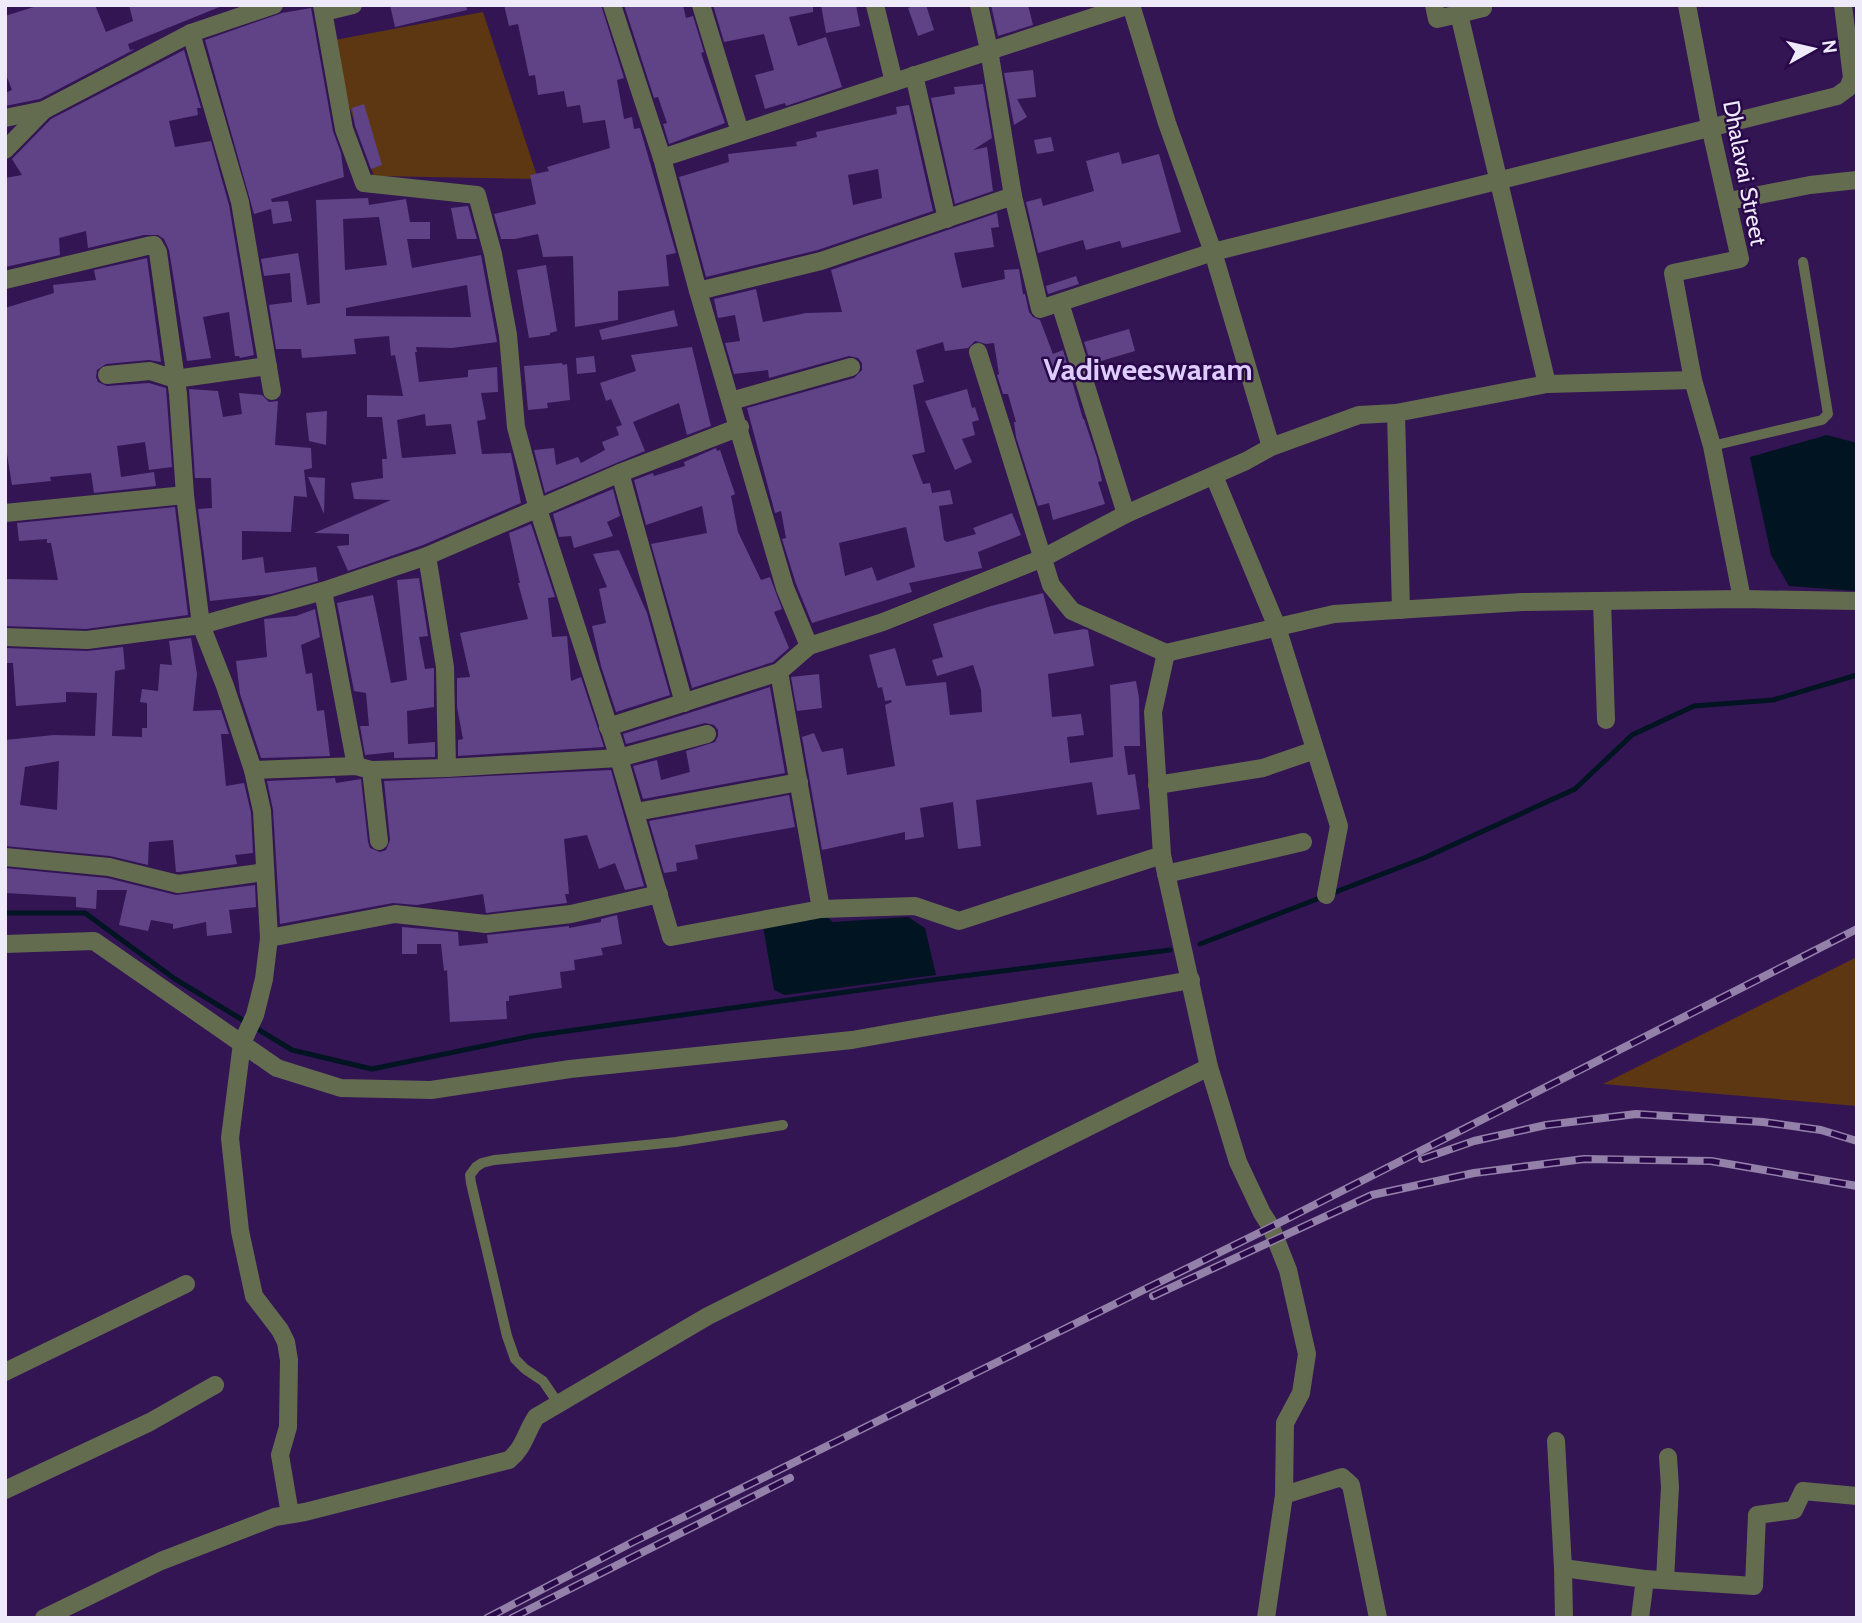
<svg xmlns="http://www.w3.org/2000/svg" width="1862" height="1623" font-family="Cabin,sans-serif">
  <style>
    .green { fill: #5d3711 }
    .water { fill: #011422 }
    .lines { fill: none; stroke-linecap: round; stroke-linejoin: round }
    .stream { stroke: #011422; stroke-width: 5 }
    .building { fill: #5f4386; fill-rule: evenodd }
    .service { stroke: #646c50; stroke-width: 10 }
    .minor { stroke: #646c50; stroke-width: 18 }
    .rail-casing { stroke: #9381a9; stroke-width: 8 }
    .rail { stroke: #290849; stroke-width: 5; stroke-dasharray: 16; stroke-linecap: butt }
    .labels { text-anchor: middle; stroke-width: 5; stroke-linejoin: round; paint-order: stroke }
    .street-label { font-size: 23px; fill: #efeafa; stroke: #290849 }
    .district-label { font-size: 30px; font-weight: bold; fill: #decdfc; stroke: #290849 }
  </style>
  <rect width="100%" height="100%" fill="#331554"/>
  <!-- green -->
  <g class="green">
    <path d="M483,12L538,179L374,176L349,106L335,40Z"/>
    <path d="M1857,957V1106L1603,1084Z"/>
  </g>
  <!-- water -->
  <g class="water">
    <path d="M1827,435L1857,443V591L1789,586L1771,555L1750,457Z"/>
    <path d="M825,915L833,922L908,917L925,928L936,975L785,995L774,990L763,926Z"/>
  </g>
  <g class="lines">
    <!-- stream -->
    <g class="stream">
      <path d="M5,913H85L175,979L292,1050L372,1069L532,1036L939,979L1170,950"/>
      <path d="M1200,944L1424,858L1575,789L1632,735L1694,706L1773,700L1857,675"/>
    </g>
  </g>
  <!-- building -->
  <g class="building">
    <path d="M40,5H95L106,32L133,21L129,5L222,6L128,44L130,50L135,49L40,99L5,106V93L12,90L5,72V16Z"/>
    <path d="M390,5H466L467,10L395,27Z"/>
    <path d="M504,5H601L624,78L617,80L624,119L632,117L634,129L640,128L676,253L666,255L669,286L618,291V320L575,327L573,256L543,257L538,234L515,239H501L494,214L536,204L530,175L549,171L547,167L610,148L605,120L583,123L580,105L567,107L564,91L538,95L535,75L529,76L518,24L509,26Z"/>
    <path d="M624,5H683L686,18L693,16L704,52L701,53L725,123L669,144L663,124L667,123L658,97L654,98Z"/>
    <path d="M713,5H813V12L789,17L798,46L826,37L842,87L786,106L785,103L765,109L755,75L774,70L764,34L724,42Z"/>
    <path d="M821,5H856L860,26L826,33Z"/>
    <path d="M916,5H926L934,30L918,36L908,8Z"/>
    <path d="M991,5H1028L1033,25L998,36Z"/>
    <path d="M311,8L333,131L341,153L344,177L271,199L272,202L288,201L292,221L273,224L271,209L254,214L205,40L282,13Z"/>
    <path d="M184,50L201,108H197L198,115L169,121L175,147L211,141L229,205L254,355L240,358L239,356H235L229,312L203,317L211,358L187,361L169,250L164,239L158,235H144L88,248L86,231L59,238L60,255L5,267V178L22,175L12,159L51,119Z"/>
    <path d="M1033,70L1036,97L1017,99L1027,117L1014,125L1004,73Z"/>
    <path d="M983,84L992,138L973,150L987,147L993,191L955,204L931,98L955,94L954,87Z"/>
    <path d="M364,104L382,165L371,169L355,126L352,108Z"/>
    <path d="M909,105L933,211L818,250L706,277L679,177L729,162L728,154L797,146L796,142L817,137L816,132L897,114L896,107ZM878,169L882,198L853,205L848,175Z"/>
    <path d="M1051,137L1054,151L1037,154L1034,140Z"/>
    <path d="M1119,152L1122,164L1159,154L1181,232L1122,248L1120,241L1086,250L1083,240L1038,253L1026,202L1041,198L1043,206L1094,191L1086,161Z"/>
    <path d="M368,198L369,205L406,199L410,222H430V239H407L412,268L481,255L497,342L452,348L416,347L417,352H415L419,382L468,377V370L497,367L498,392L481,393L486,419L477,421L482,454L511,453L521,503L423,545L348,571L337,546L349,545V534L314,533L391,500L354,499L351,483L383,478L382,459H387L382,417H367V395L403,396L395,355L391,356L389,336L354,339L356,354L302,358L301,349H276L269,305L292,302L290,273L264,276L261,259L298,253L307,305L320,303L316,200ZM379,217L387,265L345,270L343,219ZM467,285L471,317L346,316V308ZM425,414L426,426L451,424L456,454L402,458L397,420Z"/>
    <path d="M468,206L477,239H457L451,208Z"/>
    <path d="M997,213L999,227L991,228L994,247L954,253L962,288L1005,279L1004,270L1019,269L1023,294H1025L1029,312L1033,317L1040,320L1053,354L1063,350L1083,419H1084L1097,458L1102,481L1098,482L1105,504L1053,520L1049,503L1038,506L1016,437L1014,422H1016L1008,394H1003L997,375L999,374L994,343L986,344L975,341L968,348L945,351L943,342L916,350L924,382L913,385L925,452L912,455L923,484L930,483L932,493L950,490L953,504L939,506L944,540L947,542L976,534L973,528L1012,513L1021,535L978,552L982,568L909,583L912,592L812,623L796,584L782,539L786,538L781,511L775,513L747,408L854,378L862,370V363L858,358L849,356L769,378L768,370L734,374L725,343L740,341L735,315L718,318L714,299L756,289L763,322L806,313L842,312L831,270ZM906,527L915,567L877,581L872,567L845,576L839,543Z"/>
    <path d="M147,258L161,362L149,360L106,364L97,370L96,377L98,382L107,386L149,383L166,388L172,467L149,470L145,442L117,446L121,477L154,472L156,486L94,493L91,473L50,477L51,481L12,485L5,442V308L54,293L53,285L96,280L94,270Z"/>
    <path d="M546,265L557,331L550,333V335L529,338L517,270Z"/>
    <path d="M1076,276L1079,284L1048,294L1046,286Z"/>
    <path d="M674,310L678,326L602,340L599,330Z"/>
    <path d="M1129,329L1135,351L1091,364L1084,342Z"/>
    <path d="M692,347L711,426L687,435L679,403L633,422L645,451L545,493L534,450L554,448L556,465L578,457L581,463L605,450L602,442L619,435L616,427L622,425L611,399L606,401L600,383L636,371L631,355Z"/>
    <path d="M594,356L596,372L577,374L576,358Z"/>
    <path d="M562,363L563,365L567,364L570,400L547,403L548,408L528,410L524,366Z"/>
    <path d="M189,389L218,391L223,417L242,414L239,393L262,395L269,402L278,401L275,445L311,448L312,468L304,470L307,497L294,496L291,532L242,531V560L263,557L265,573L316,567L318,581L272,594L210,601L198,509L212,508L211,478H195Z"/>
    <path d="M967,389L972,408L975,407L979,420L972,422L975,435L962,439L972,462L955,470L925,401Z"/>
    <path d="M327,411L326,445L309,441L306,413Z"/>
    <path d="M716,448L717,451L720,450L735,494L731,496L738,532L761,580L770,577L782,609L774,612L789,648L773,662L692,688L651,544L707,533L702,506L646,525L634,480L653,473L654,476L685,466L684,462Z"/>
    <path d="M308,477L325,478L324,514Z"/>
    <path d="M613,489L620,516L607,522L613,536L574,548L571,536L559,537L553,514Z"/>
    <path d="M175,507L188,615L86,629L5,626V579L58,580L51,543H47V539L19,541L17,523Z"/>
    <path d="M531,524L555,597L548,598L552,637L567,636L571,681L581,677L604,747L458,756V740L463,739L457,707V678L470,677L460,633L528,619L518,583H520L509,533Z"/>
    <path d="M619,550L647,613L670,695L616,712L601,666L592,626L606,623L599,589L607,587L593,554Z"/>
    <path d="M419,578L428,636L419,637L425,669L434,668V707L407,711L408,744L435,742V757L394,758V752L365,755L360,726H369L366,693L354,691L337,603L373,595L391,683L407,680L397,580Z"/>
    <path d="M1043,593L1054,634L1084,629L1088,630L1094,666L1048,674L1052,717L1081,714L1084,735L1067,737L1070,763L1113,757L1110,685L1136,681L1139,698L1140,746H1124L1128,775L1135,774L1140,809L1097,815L1092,782L976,800L981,846L958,849L953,802L920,808L924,837L905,840V832L822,850L802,737L814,733L822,752L843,748L847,775L895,766L885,705L892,702L891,700L885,701L882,687L878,688L869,655L895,648L906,686L946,682L950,715L982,712L981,690L973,665L937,676L932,660L943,657L933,624L991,606Z"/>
    <path d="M315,609L320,637L301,645L306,674L312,673L317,711L324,710L330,756L261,758L240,694L236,661L267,657L264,619L296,616Z"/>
    <path d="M191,638L197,674L193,711L221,710L229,734H221L226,786L244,783L251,813L253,853L235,855L237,864L179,872H176L173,840L149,842L148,865L110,856L5,846V740L54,735L95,736L97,693L66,692V702L16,706L13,663H5V648L87,651L123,647L125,669L115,671L112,736L142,737V728H147V703L140,702L142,689L158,691L160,664L172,665L169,641ZM59,761L57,810L20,805L25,767Z"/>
    <path d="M819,674L822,708L797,711L791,677Z"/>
    <path d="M770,687L785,773L643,799L633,766L657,760L661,780L690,772L686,751L715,742L718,736V730L714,725L705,723L626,744L623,734Z"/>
    <path d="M611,770L644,886L625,890L615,863L599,869L587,835L564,839L569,894H565L567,903L486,913L483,894L417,905L393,903L280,924L273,810L267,781L335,778L336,783L361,779L368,842L370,848L380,852L386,850L390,840L384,781Z"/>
    <path d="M789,795L795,827L695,845L698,859L676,863L677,871L664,873L649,821Z"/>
    <path d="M5,868L107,878L176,895L255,885L256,907L229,910L232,933L207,936L206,922L173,929V924L151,920L148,931L119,925L127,890H97L96,909L76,907V897L5,893Z"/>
    <path d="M617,915L622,944L601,948L603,955L574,960L575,970L560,972L562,988L509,996V1001H506L507,1019L450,1022L447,970L444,971L441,944H417V954H402V927L458,932L459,946L488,943L487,935L569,926V928L601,922V919Z"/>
  </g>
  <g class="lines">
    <!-- service -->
    <g class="service">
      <path d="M1712,446L1822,420L1828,414L1803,262"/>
      <path d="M558,1403L543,1381L525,1369L515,1359L507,1336L471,1183L470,1175L476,1167L482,1163L494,1160L676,1142L783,1125"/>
    </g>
    <!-- minor -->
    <g class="minor">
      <path d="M322,5L344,129L364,183L477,195L493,254L508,335L516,427L538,509L619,758L671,937L821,909"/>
      <path d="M612,5L662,158"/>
      <path d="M701,5L740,132"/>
      <path d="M875,5L894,82"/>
      <path d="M979,5L989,50L1013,196"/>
      <path d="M1130,5L662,158L698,291L785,588L809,646L883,622L1043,558L1126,514L1246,461L1271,447L1359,415L1396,413L1547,384L1693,380"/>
      <path d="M1131,5L1167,123L1213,252L1271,447"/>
      <path d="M1434,5L1437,19L1459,14"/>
      <path d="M1483,5V8L1459,14L1547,384"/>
      <path d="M1687,5L1710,126L1740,259L1673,273L1693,380L1712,446L1742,599"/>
      <path d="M324,12L353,5"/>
      <path d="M191,33L240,202L272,391"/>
      <path d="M914,75L947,219"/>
      <path d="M5,118L44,110L191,33L274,5"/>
      <path d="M5,150L44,110"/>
      <path d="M1729,201L1810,185L1857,180"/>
      <path d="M5,280L147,246L154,245L158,252L178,394L185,495L201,625L225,686L253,770L262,811L269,938L264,979L255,1015L242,1043L230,1138L240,1231L254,1296L280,1330L286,1342L289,1360L288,1427L280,1455L290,1514"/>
      <path d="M698,291L821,261L1013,196L1040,309L1213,252L1837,96L1848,88L1852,78L1843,5"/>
      <path d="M1060,303L1126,514"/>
      <path d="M978,352L1051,585L1072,611L1166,653L1153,712L1162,855L1209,1067L1238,1162L1262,1213L1271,1227L1288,1270L1307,1354L1301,1393L1285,1423L1284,1495L1266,1618"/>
      <path d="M107,375L150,371L175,379L268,366"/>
      <path d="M731,401L851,367"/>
      <path d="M1396,413L1401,610"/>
      <path d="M620,473L684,703"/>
      <path d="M1214,476L1277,627L1339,826L1326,895"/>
      <path d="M5,513L185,495"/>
      <path d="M427,556L445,667L447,768"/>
      <path d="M323,591L356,766"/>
      <path d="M1602,601L1606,720"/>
      <path d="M5,637L87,640L201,625L323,591L427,556L620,473L740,427"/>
      <path d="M1166,653L1334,614L1522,602L1742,599L1857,601"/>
      <path d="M779,672L821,909L915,906L959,921L1162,855"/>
      <path d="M608,727L779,672L809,646"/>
      <path d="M253,770L356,766L371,770L447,768L619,758L707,734"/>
      <path d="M371,770L379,841"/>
      <path d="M1157,785L1263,768L1315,750"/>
      <path d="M636,812L799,782"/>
      <path d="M5,857L109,867L178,884L265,872"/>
      <path d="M1166,874L1303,842"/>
      <path d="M269,938L395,914L486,924L571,914L659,894"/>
      <path d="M5,944L94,941L277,1068L341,1088L431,1090L570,1069L852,1040L1191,980"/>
      <path d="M5,1372L186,1284"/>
      <path d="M1556,1441L1563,1568L1645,1579L1640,1618"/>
      <path d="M5,1490L150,1422L215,1385"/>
      <path d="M1284,1495L1342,1477L1351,1485L1378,1618"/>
      <path d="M1563,1568L1564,1618"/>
      <path d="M1645,1579L1754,1586L1757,1515L1794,1510L1803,1491L1857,1496"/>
      <path d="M1665,1580L1670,1487L1668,1457"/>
      <path d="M44,1618L161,1561L275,1517L305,1512L509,1460C524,1448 526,1432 536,1417L708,1316L1209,1067"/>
    </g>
    <!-- rail casing -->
    <g class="rail-casing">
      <g id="rail">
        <path d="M1422,1159L1474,1141L1546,1125L1636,1114L1763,1122L1821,1130L1857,1141"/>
        <path d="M1153,1296L1372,1195L1474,1173L1584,1159L1711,1161L1857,1186"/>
        <path d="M487,1618L635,1541L1271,1227L1857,929"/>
        <path d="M512,1618L790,1478"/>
      </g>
    </g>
    <!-- rail -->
    <use href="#rail" class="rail"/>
  </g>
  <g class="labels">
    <!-- street labels -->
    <g class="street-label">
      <text transform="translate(1745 173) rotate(79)" y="8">Dhalavai Street</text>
    </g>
    <!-- district labels -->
    <g class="district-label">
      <text x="1148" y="380">Vadiweeswaram</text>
    </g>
  </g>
  <!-- border -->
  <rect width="1862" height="1623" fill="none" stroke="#efeafa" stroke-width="14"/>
  <!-- north arrow -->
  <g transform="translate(1813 49) rotate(82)" stroke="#290849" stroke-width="5" paint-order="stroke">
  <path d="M0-5L12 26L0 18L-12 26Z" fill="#efeafa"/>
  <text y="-10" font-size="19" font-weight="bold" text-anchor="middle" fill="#efeafa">N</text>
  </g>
</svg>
